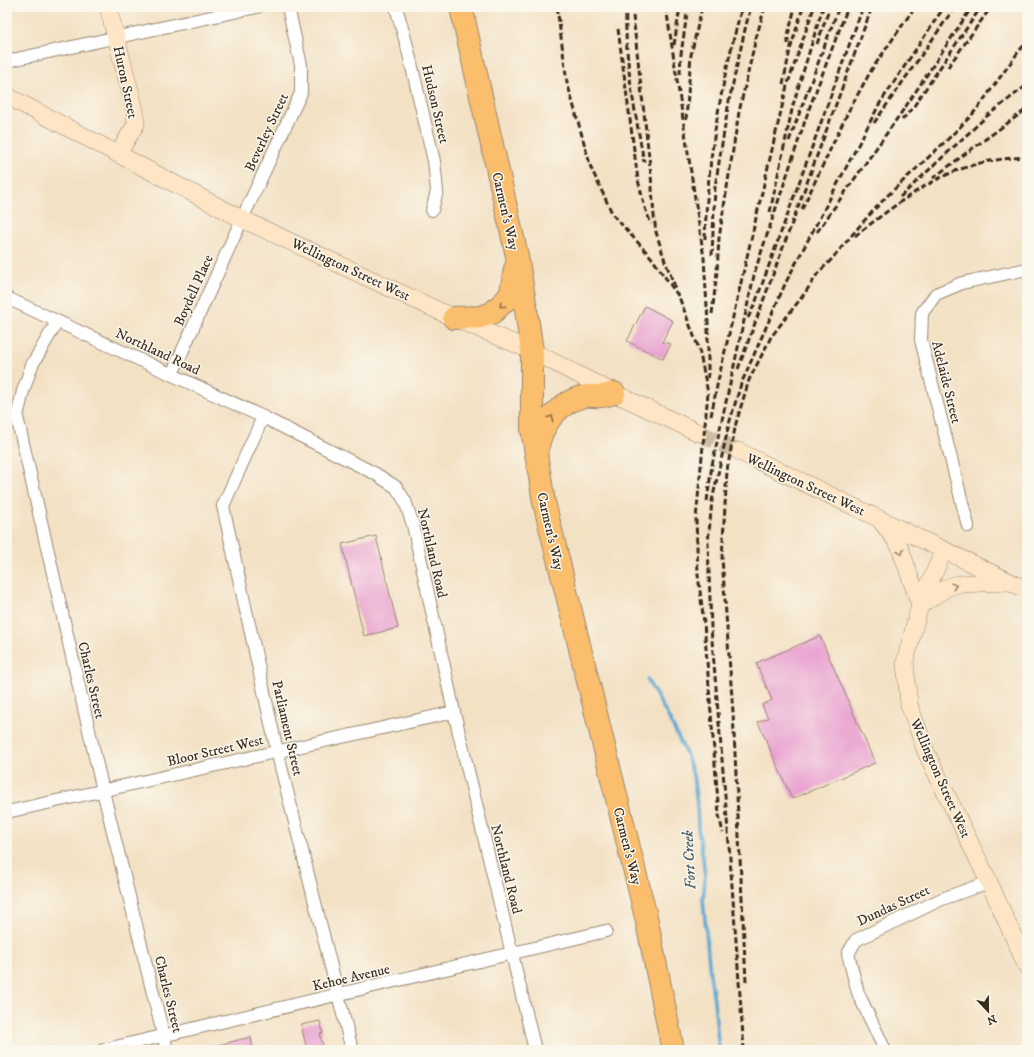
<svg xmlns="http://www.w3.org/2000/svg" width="1034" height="1057" font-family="'IM FELL DW Pica',serif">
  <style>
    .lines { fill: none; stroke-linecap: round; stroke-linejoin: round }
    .stream { stroke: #5aa7d3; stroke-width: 3.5 }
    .building { fill: #e9a2d0 }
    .secondary-tunnel { stroke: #cebca3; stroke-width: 17; stroke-dasharray: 17 8; stroke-linecap: butt }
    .street-casing { stroke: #978671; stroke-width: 14 }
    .secondary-casing { stroke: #978671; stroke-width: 18 }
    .highway-casing { stroke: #978671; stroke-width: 24 }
    .street { stroke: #fff; stroke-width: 12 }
    .secondary { stroke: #fde5c5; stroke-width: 17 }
    .highway { stroke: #fabe6d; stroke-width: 22 }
    .rail { stroke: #3b2a1e; stroke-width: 3; stroke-dasharray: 6 3; stroke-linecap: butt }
    .oneway { stroke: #916d42 }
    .oneway2 { stroke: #9c8872 }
    .labels { text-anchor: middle; stroke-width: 3; stroke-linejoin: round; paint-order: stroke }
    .street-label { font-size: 14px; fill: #3b2a1e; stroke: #fbf7ec }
    .water-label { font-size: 15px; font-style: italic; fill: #475c66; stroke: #fbf7ec }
  </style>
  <rect width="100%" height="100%" fill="#fbf7ec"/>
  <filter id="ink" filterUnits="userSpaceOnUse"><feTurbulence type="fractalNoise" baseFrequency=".025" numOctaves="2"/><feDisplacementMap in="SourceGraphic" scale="8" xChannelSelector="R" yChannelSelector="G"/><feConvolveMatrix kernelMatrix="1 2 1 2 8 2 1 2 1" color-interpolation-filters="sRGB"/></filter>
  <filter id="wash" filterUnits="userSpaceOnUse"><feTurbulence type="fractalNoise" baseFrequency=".012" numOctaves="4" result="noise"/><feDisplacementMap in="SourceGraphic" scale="16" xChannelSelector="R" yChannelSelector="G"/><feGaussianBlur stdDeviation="0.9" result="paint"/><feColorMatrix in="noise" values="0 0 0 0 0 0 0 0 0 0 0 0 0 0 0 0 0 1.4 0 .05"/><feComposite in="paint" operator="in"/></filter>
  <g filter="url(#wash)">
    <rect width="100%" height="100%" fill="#f3e1c4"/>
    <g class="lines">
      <!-- stream -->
      <path class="stream" d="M647,679L669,718L687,756L693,775L697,804L698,828L703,858L705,879L703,899L710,974L714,1001L719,1050"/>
    </g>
    <g id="blocks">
      <!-- building -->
      <g class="building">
        <path d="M645,306L673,321L662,342L671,344L663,359L627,341Z"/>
        <path d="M376,536L398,628L364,636L342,544Z"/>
        <path d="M820,636L875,763L792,799L758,722L768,718L762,705L772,700L756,663Z"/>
        <path d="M320,1021L323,1033L320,1034L324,1050H307L301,1025Z"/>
        <path d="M251,1037L253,1050H211L210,1047Z"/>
      </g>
    </g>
  </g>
  <g filter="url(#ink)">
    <use href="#blocks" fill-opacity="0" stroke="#978671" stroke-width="1"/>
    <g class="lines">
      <!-- secondary-tunnel -->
      <path class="secondary-tunnel" d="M699,433L738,451"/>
      <!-- street casing -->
      <g class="street-casing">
        <g id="street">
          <path d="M396,7L407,46L434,161L437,191L432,210"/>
          <path d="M7,61L257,7"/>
          <path d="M7,298L263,417L374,473L396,487L405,501L413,525L454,712L535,1050"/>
          <path d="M57,322L32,365L23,391L17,417L103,791L167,1050"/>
          <path d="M172,374L242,219L301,93V65L288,7"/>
          <path d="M263,417L223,506L277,751L352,1050"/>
          <path d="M968,526L921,340L922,313L936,294L962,283L1027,269"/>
          <path d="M7,812L454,712"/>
          <path d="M103,1050L606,931"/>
          <path d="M885,1050L858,993L848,954L856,940L942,899L989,882"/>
        </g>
      </g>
      <!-- secondary casing -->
      <g class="secondary-casing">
        <g id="secondary">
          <path d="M108,7L135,110L136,124L118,154"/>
          <path d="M7,96L242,219L454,318L532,351L614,393L699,433"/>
          <path d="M738,451L1027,590"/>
          <path d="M881,521L899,545L920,605"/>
          <path d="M944,550L920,605L905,662L909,704L926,752L989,882L1027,967"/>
          <path d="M920,605L948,587L958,584L1008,582"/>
        </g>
      </g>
      <!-- highway casing -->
      <g class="highway-casing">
        <g id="highway">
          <path d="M461,7L517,256L525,303L532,351V429L544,502L646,917L673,1050"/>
          <path d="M454,318L481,317L492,313L506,300L511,293L515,269"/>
          <path d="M537,451C541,424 559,401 586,396C591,395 597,397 602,396C606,396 610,394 614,393"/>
        </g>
      </g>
      <!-- street -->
      <use href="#street" class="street"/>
      <!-- secondary -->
      <use href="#secondary" class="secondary"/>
      <!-- highway -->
      <use href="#highway" class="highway"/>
      <!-- rail -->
      <g class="rail">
        <path d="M557,7L567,82L591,168L613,215L651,257L679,297L699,349L708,393L696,519L698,575L704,623L719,815L723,833"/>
        <path d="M626,7C624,59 635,111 644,162"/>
        <path d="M632,7L651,175L654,216L656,232L665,261L676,289"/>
        <path d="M666,7L704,258L708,323V378"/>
        <path d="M618,29L638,180L645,208L651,224"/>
        <path d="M788,44V35L795,7"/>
        <path d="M817,44L830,7"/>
        <path d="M674,45L680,7"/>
        <path d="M948,67L991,7"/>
        <path d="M680,74L681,54L688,7"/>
        <path d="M783,84L790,50L803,7"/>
        <path d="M686,120L691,55L702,7"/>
        <path d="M902,120L914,106L981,7"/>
        <path d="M874,123L955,7"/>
        <path d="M789,141L839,7"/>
        <path d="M933,178L969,151L1027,109"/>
        <path d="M900,197L987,116L1027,85"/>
        <path d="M802,209L849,110L872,69L915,7"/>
        <path d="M770,212L793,105L823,7"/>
        <path d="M817,232L906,106L972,7"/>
        <path d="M855,236C890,209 927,179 970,166C988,160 1008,158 1027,157"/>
        <path d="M705,239C707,161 721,83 742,7"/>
        <path d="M712,255L715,187L729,101L746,25L751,7"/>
        <path d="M712,314L717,272L719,238L739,112L756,38L765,7"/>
        <path d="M748,318L756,301L863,7"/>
        <path d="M738,369L872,7"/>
        <path d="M711,416L718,381L781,111L787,86L814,7"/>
        <path d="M707,501L712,465L755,271L809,109L848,7"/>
        <path d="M746,982L733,712L722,558L727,470L736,423L749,380L771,337L805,293L818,273L831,260L863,222L887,196L947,140L971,116L980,105L1019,51L1027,42"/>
        <path d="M744,1050L728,831L711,628L708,543L712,501L729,424L741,384L786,282L880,103L944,7"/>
      </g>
    </g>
    <!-- one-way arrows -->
    <defs><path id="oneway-chevron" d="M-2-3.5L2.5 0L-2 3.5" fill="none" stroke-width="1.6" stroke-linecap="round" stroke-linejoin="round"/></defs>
    <g class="oneway">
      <use href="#oneway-chevron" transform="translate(502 305) rotate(137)"/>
      <use href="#oneway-chevron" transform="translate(551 418) rotate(-54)"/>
    </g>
    <g class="oneway2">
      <use href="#oneway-chevron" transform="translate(901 552) rotate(68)"/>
      <use href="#oneway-chevron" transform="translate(954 586) rotate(-17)"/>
    </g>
  </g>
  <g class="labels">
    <!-- street labels -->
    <g class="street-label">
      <text transform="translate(126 82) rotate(78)" y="5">Huron Street</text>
      <text transform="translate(436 104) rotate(77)" y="5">Hudson Street</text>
      <text transform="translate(266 132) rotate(-65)" y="5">Beverley Street</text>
      <text transform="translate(506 211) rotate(77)" y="5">Carmen's Way</text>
      <text transform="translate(351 269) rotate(25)" y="5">Wellington Street West</text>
      <text transform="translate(193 290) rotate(-66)" y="5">Boydell Place</text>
      <text transform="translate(158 351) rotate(25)" y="5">Northland Road</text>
      <text transform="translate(947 382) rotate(76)" y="5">Adelaide Street</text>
      <text transform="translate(806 484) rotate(25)" y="5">Wellington Street West</text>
      <text transform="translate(551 531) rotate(77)" y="5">Carmen's Way</text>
      <text transform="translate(433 553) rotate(77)" y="5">Northland Road</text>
      <text transform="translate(92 680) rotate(77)" y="5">Charles Street</text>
      <text transform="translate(288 728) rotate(77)" y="5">Parliament Street</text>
      <text transform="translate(215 750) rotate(-13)" y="5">Bloor Street West</text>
      <text transform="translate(941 778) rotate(66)" y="5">Wellington Street West</text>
      <text transform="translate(628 846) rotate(76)" y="5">Carmen's Way</text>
      <text transform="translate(507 869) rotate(76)" y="5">Northland Road</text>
      <text transform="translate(893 905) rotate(-25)" y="5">Dundas Street</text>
      <text transform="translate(351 977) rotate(-13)" y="5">Kehoe Avenue</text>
      <text transform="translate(169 994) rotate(76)" y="5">Charles Street</text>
    </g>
    <!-- water labels -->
    <g class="water-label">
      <text transform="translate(689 860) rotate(-93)" y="5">Fort Creek</text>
    </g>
  </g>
  <!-- margin -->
  <rect width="1034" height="1057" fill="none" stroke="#fbf7ec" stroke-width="24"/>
  <!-- north arrow -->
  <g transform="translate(988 1011) rotate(158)" stroke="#fbf7ec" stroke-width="3" paint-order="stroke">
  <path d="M0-3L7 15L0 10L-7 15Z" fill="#3b2a1e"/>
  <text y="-6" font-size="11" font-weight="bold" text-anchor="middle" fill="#3b2a1e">N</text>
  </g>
</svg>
